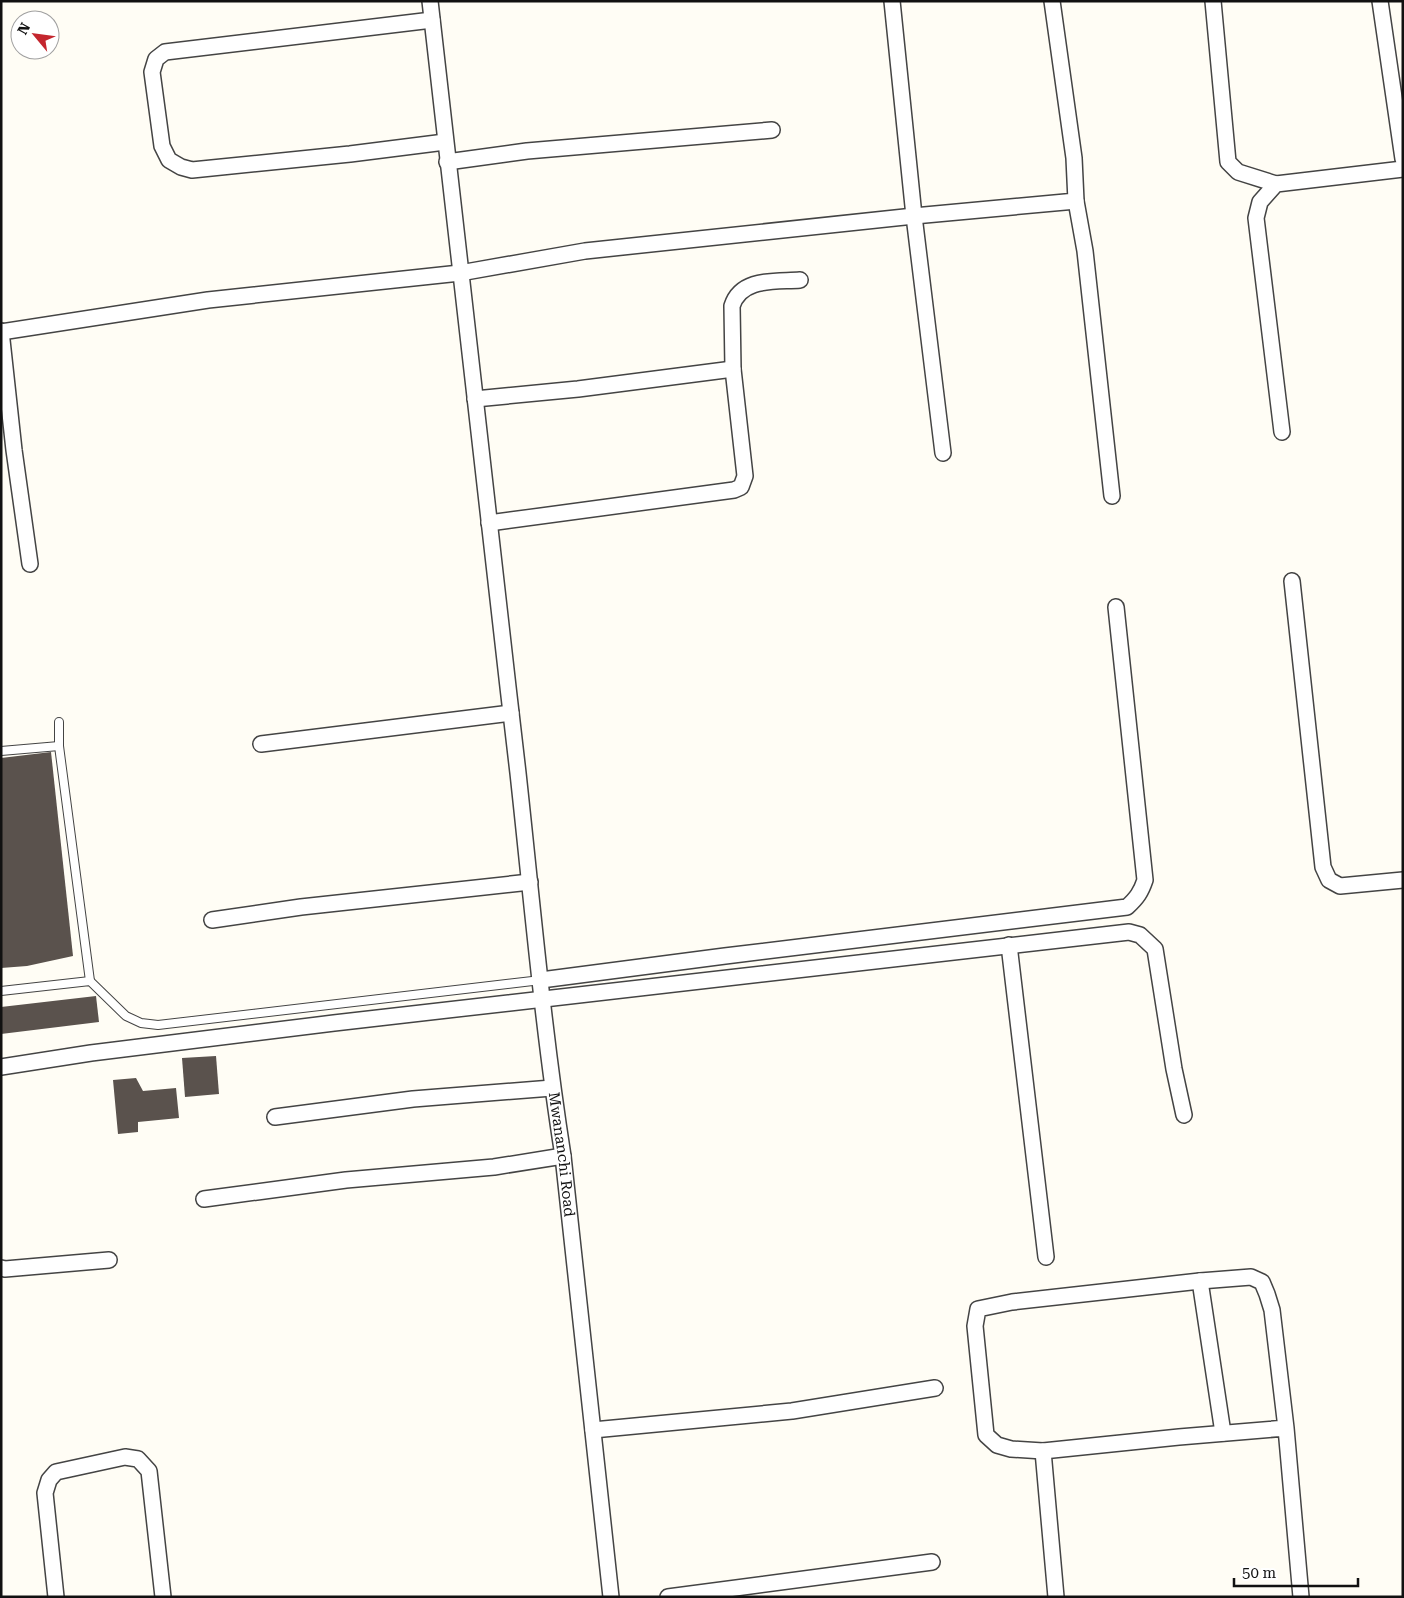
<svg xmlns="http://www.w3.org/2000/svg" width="1404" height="1598" font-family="'Roboto Serif',serif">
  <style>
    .building { fill: #5a524d }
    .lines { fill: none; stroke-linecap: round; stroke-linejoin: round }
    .lane-casing { stroke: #444; stroke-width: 10 }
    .street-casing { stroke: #444; stroke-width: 18 }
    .lane { stroke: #fff; stroke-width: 8 }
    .street { stroke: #fff; stroke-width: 15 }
    .labels { text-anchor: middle; stroke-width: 5; stroke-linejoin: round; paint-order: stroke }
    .street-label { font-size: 15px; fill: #111; stroke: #fff }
  </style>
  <rect width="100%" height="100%" fill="#fffdf5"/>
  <!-- building -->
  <g class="building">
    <path d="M51,752L73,956L27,966L1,968V758Z"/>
    <path d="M96,996L99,1022L1,1034V1007Z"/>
    <path d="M216,1056L219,1094L185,1097L182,1058Z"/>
    <path d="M136,1078L143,1091L176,1088L179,1118L138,1122V1132L118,1134L113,1080Z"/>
  </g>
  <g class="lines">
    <!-- lane casing -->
    <g class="lane-casing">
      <g id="lane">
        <path d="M59,722V746L90,981"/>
        <path d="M1,751L59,746"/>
        <path d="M1,991L90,981L126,1016L141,1023L158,1025L541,980"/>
      </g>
    </g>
    <!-- street casing -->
    <g class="street-casing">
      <g id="street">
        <path id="s1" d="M430,1C459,259 488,516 518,773C532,901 543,1029 563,1156L611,1597"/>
        <path d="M892,1L914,216L943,453"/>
        <path d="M1213,1L1228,162L1238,172L1276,184"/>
        <path d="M1380,1L1403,159"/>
        <path d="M432,20L165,52L156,59L152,72L162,146L169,160L181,167L192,170L350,154L445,142"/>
        <path d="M447,162L527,151L772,130"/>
        <path d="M1076,201L1085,251L1112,496"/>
        <path d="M1,331L14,450L30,564"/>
        <path d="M1,332L208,300L460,273L585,251L914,216L1076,201L1074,158L1052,1"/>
        <path d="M475,399L578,389L733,369"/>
        <path d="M1282,432L1256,218L1260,202L1276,184L1403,169"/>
        <path d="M489,523L734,490L741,487L745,476L733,369L732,306C741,277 776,282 800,280"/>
        <path d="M1292,581L1323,867L1329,880L1340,886L1403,880"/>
        <path d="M261,744L511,713"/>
        <path d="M212,920L301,907L530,882"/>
        <path d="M1009,945L1046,1257"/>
        <path d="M541,980L725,956L1127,907C1137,898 1141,892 1145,880L1116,607"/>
        <path d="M1,1067L91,1053L334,1023L1129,932L1140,935L1155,949L1174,1069L1184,1115"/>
        <path d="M275,1117L413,1099L552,1088"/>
        <path d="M204,1199L346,1180L494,1167L563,1156"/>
        <path d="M1,1268L5,1269L109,1260"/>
        <path d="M1200,1281L1223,1433"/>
        <path d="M1286,1428L1179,1437L1043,1451L1011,1449L997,1445L986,1435L975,1326L978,1309L1012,1302L1200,1281L1251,1277L1262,1282L1267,1294L1272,1310L1286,1428L1301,1597"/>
        <path d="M593,1430L792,1411L935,1388"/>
        <path d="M1043,1451L1056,1597"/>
        <path d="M56,1597L45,1493L49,1480L56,1472L125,1457L138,1459L149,1471L163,1597"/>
        <path d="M668,1597L932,1562"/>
      </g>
    </g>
    <!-- lane -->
    <use href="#lane" class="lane"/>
    <!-- street -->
    <use href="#street" class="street"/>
  </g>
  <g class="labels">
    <!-- street labels -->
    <g class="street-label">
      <text dy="5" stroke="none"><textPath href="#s1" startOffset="1161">Mwananchi Road</textPath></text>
    </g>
  </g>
  <!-- border -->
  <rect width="1404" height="1598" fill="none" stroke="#111111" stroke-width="5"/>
  <!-- north arrow -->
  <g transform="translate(35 35) rotate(299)"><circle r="24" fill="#ffffff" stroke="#a0a0a0"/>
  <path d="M0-4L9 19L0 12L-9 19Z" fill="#c4262e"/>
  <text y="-8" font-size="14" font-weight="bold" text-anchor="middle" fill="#111111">N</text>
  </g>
  <!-- scale -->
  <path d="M1234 1578v8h124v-8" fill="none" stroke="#111111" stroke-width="2.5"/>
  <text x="1242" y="1578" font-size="15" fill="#111111" stroke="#ffffff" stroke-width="4" paint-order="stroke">50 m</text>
</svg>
